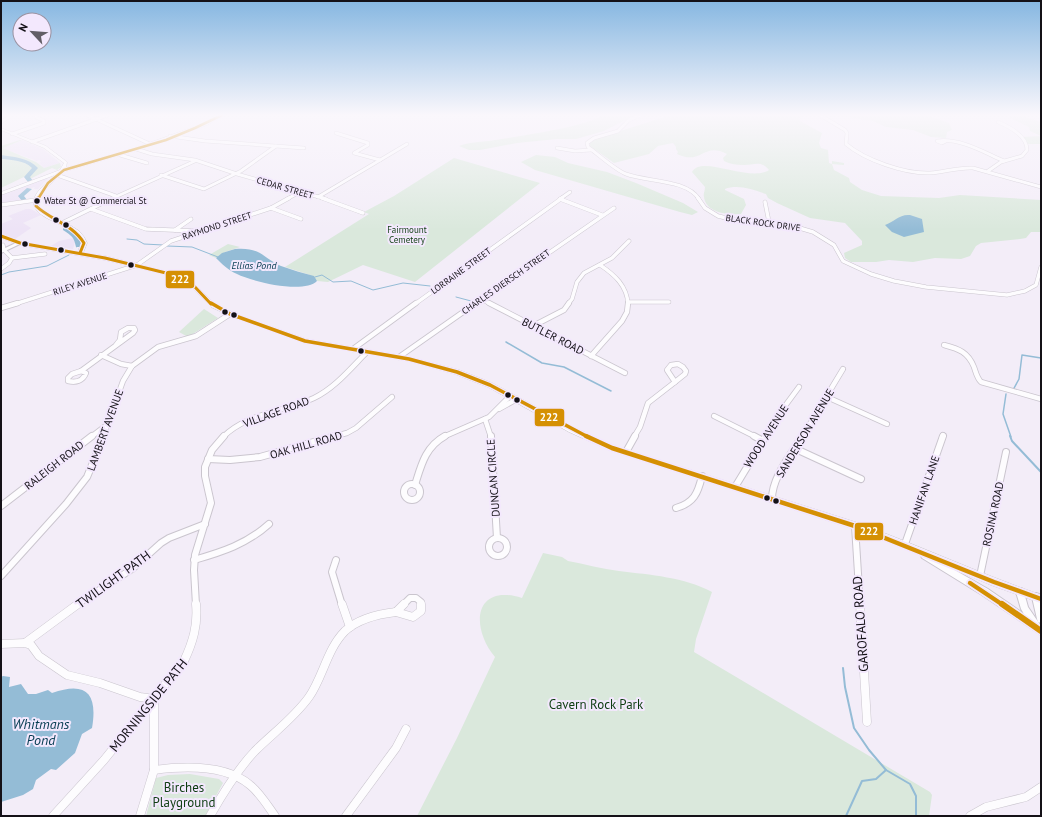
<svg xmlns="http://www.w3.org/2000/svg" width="1042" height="817" font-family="'PT Sans',sans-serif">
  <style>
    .built { fill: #ede3f6 }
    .green { fill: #dae8dc }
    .water { fill: #94bcd6 }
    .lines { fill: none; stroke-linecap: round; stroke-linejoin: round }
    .stream-far2 { stroke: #94bcd6; stroke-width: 1 }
    .stream-far1 { stroke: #94bcd6; stroke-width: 1.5 }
    .stream { stroke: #94bcd6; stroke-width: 2 }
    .river { fill: #94bcd6; fill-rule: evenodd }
    .minor-far4-casing { stroke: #cac5ce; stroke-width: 4 }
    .minor-far3-casing { stroke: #cac5ce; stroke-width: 4.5 }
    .minor-far2-casing { stroke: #cac5ce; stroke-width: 6 }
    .minor-far1-casing { stroke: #cac5ce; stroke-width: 8 }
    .minor-casing { stroke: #cac5ce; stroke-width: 9 }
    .tertiary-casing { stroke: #cac5ce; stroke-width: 2 }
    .secondary-casing { stroke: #cac5ce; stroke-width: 1 }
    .minor-far4 { stroke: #fdfcfe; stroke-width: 3 }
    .minor-far3 { stroke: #fdfcfe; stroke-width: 3.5 }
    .minor-far2 { stroke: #fdfcfe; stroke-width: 4.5 }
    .minor-far1 { stroke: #fdfcfe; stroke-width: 6 }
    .minor { stroke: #fdfcfe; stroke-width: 8 }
    .tertiary { fill: #fdfcfe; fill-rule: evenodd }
    .secondary { fill: #fdfcfe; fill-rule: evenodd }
    .bus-1-far4-casing { stroke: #f3e8fd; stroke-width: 4.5 }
    .bus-1-far3-casing { stroke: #f3e8fd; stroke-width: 5 }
    .bus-1-far2-casing { stroke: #f3e8fd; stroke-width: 6 }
    .bus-1-far1-casing { stroke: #f3e8fd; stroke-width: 8 }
    .bus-1-casing { stroke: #f3e8fd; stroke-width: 9 }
    .bus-1-far4 { stroke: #d59003; stroke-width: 2.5 }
    .bus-1-far3 { stroke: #d59003; stroke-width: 3 }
    .bus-1-far2 { stroke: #d59003; stroke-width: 3.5 }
    .bus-1-far1 { stroke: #d59003; stroke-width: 4.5 }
    .bus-1 { stroke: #d59003; stroke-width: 6 }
    .bus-dot { fill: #141117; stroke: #f3e8fd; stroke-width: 1.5 }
    .labels { text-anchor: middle; stroke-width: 4; stroke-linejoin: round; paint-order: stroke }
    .far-street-label { font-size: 9px; fill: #141117; stroke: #f3e8fd }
    .far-bus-label { font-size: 9px; fill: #141117; stroke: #f3e8fd; text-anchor: start }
    .far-park-label { font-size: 9px; fill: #0e3d11; stroke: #f3e8fd }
    .far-water-label { font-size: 10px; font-style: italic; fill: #053b51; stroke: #f3e8fd }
    .street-label { font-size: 11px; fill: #141117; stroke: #f3e8fd }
    .near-street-label { font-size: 13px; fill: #141117; stroke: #f3e8fd }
    .near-park-label { font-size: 13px; fill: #0e3d11; stroke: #f3e8fd }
    .near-water-label { font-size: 14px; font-style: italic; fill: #053b51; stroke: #f3e8fd }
    .line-badge { stroke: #f3e8fd; stroke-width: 1.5 }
    .badge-label { font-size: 11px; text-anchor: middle; font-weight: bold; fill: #fff }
  </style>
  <rect width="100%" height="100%" fill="#f3edf8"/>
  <!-- built -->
  <g class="built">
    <path d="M22,140L43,149L60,163L44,168L39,163L41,162L39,160L37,161L2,148Z"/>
    <path d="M50,176L38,189H34L35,187L31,188L24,191L19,197L21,201L1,203V195Z"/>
    <path d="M26,209H31L41,215L23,223L31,228L15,239L1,233V224L13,219L8,216Z"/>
    <path d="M73,238L75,242L73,249L51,246L59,241Z"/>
  </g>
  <!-- green -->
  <g class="green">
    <path d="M602,115H635L604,131L576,139H557L517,143L480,150H469L459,146C469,142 479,142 489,141C508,138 592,126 602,115Z"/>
    <path d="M671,115H804L799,118L800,121L822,133L819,143L821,148L828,150L829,163L832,164V161L844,163V165L832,164L834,170L849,178L850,182L862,190L881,196L939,198L960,195L1041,200V232H1031L1026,238L1020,239L981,243L976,246L970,256L961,259L935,258L913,262L889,260L876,262H851L845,258L844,253L862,245V241L845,223L810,218L777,203L768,198L766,194C754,190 738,184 725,189V190L744,199L746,205L741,214C728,215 706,213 704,197C703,194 705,191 705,187L692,172C701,154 750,183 769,170C761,160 754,165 744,165C737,165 730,164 724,161L723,158L727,154C703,141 702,166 677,154L678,152L676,149V147L673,143L658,146L649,154L614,163L590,146V142L595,139Z"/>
    <path d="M828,115H927L949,123L952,130L947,132L946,138L931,137L913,130L886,127L873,121L840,116L831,117Z"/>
    <path d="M1008,115H1020L1041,122V144H1028L1023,137L1041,136L1030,131L1029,127L1010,118Z"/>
    <path d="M20,140H22L3,148L36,162L44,168L60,163L61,167L57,170L52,168L30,179L28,177L34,170L37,169C29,159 13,158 1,157V146Z"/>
    <path d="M536,155L555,157L568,163L607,172L636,183L683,203L698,212L692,215L680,212L535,170L521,162Z"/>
    <path d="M454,158L540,183L415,282L363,265L328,282L317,281L310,275L285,267L369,214L364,212L394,196Z"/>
    <path d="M1,159C11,160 29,159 33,169L26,176L1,188Z"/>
    <path d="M228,244L240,247L225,252L216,258L209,255Z"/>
    <path d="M204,309L218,318L188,337L179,332Z"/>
    <path d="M543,553L562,557L568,561C585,564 602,569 619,571C651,575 684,577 712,592L696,639L694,652L930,792L932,795L929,816H417L457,738L495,657C470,627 474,583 522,598Z"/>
    <path d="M190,774L219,779L223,783L205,816H146L156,778L168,775Z"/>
  </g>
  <!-- water -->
  <g class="water">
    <path d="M910,215L922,219L924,232L904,237L892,232L885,225C894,222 899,214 910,215Z"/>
    <path d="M235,249C260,247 262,257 281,266C292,270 303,273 314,276L317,281C304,294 253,282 237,274C228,270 222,264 216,258L222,253Z"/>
    <path d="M3,676L10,677L9,687L21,684L28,694H36L48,690L52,693C86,681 98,693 92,728L82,734L75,753L56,770L51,769L36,780L33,789L23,795L1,802V677Z"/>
  </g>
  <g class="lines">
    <!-- stream-far2 -->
    <g class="stream-far2">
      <path d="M127,239L137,240L144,244L163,245"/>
      <path d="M167,246L192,247L218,257"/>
      <path d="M77,247L79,245"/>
      <path d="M1,275L9,272L47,266L69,255"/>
      <path d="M315,277L322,275L333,282L351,281L373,290L403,283L430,286"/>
      <path d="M456,297L471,301"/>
    </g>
    <!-- stream-far1 -->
    <g class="stream-far1">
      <path d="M506,342L542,363L564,367L611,391"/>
      <path d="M1013,390L1019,379L1022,355L1041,358"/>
      <path d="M1006,394L1003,414L1011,437"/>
    </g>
    <!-- stream -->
    <g class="stream">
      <path d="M1010,436L1012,441L1041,472"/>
      <path d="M843,668L845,687L854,728L869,750L886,770L910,784L916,796V816"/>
      <path d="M846,816L862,781L876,779L886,770"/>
    </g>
    <!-- river -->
    <g class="river">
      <path d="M1,155C14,157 29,158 38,168L30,177L33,181L32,182H28L24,177L32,168C24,160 12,160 1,159Z"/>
      <path d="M27,188L32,189L24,196L27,200L26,201H22L18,196Z"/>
      <path d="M63,228C72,227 78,235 82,242L80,247H76C74,237 72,236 63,230Z"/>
    </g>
    <!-- minor-far4 casing -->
    <g class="minor-far4-casing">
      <g id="minor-far4">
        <path d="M87,115L150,144"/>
        <path d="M641,115L629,120L618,131L594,138L587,143L588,147C598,154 615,170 626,174C647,182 686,179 699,199"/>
        <path d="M820,115L845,130L847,133L846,144C865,160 905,174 930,173C945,172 958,167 973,168L1041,187"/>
        <path d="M336,133L368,143V145L354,153L380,160"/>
        <path d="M12,134L44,123V121L36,117"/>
        <path d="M170,136L205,141L304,148"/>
        <path d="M946,141L942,143L937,141C961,138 983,152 1004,161"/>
        <path d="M32,142L108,115"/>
        <path d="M557,148L575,151L591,150"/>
        <path d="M136,149L152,154L195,160L237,174L326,199"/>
        <path d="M120,155L147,163"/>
        <path d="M988,171L1001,162L1022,156L1027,150C1027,136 1010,127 998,122"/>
        <path d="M57,175L116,196"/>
        <path d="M161,175L204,189L241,171L276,146"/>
        <path d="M318,197L407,144"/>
        <path d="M111,199L195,161"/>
        <path d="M287,199L300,192"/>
        <path d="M560,199L570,192"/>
      </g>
    </g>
    <!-- minor-far3 casing -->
    <g class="minor-far3-casing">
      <g id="minor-far3">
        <path d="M322,198L363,213"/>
        <path d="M698,198L705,208L718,216L730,219L786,224L813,232L834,245L843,261L871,274L894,281L926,287L1007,295L1025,291L1036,285L1041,267"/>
        <path d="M560,199L602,215"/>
        <path d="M765,202L769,222"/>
        <path d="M1,205L36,200"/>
        <path d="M271,208L301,219"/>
        <path d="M91,209L146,229L196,231"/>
        <path d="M62,223L113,198"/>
        <path d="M175,230L191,219"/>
        <path d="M3,245L4,250L12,258L45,254"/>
        <path d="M600,265C615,275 627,286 628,304"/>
        <path d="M1,269L9,263L12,258"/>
        <path d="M482,300L491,304"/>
        <path d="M628,302H669"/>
        <path d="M15,304L137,265L171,241L271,208L289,198"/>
        <path d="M415,304L562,198"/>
        <path d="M475,304L614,208"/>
        <path d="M568,304L572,299L577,282L584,273L612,258L629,241"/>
      </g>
    </g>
    <!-- minor-far2 casing -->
    <g class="minor-far2-casing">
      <g id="minor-far2">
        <path d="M489,303L625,373"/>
        <path d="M1,308L18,303"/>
        <path d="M533,326L564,310L569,303"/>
        <path d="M944,345C959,349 968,352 974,367C976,373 977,378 981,382L1041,399"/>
        <path d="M353,349L416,303"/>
        <path d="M101,355L121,364L132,366"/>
        <path d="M591,356L622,321L627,312L628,303"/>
        <path d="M399,357L476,303"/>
        <path d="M678,364L683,367L686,371L685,374L675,382L667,370L671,365Z"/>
        <path d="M81,371L133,333L135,330L134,328H128L121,332L120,340L116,345"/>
        <path d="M81,371L86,373C83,381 76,383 68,381V378L72,374Z"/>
        <path d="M827,397L887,424"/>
        <path d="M499,409L517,399"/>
        <path d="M714,416L756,437"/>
        <path d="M485,419L491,437"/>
        <path d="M91,437L108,424"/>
        <path d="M103,437L123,381L132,366L158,347L196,336L230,314"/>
        <path d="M223,437C247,413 284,412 314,398C335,388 351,368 367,352"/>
        <path d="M331,437L347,433L356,428L392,397"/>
        <path d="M443,437L489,417L510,396"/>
        <path d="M634,437L640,427L648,403L675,382"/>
        <path d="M765,437L782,410L799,387"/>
        <path d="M802,437L843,369"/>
        <path d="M942,437L943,435"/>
      </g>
    </g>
    <!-- minor-far1 casing -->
    <g class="minor-far1-casing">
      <g id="minor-far1">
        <path d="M491,436L497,538"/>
        <path d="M754,436L763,441"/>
        <path d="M796,449L861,479"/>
        <path d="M626,452L635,436"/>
        <path d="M208,459L230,460L260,457L335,436"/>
        <circle cx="412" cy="492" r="8"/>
        <path d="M415,485C421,466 425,447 445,436"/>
        <path d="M735,487L766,436"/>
        <path d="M772,499C772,477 791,455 802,436"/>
        <path d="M1,506L92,436"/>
        <path d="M676,508C694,503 698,493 702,476"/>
        <path d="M855,526L860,605"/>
        <circle cx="498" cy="547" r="9"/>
        <path d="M905,544L943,436"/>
        <path d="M194,560C222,552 247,544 269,524"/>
        <path d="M336,560L332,572L342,605"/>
        <path d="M1,576L66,504L87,477L104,436"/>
        <path d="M980,576L1006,452"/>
        <path d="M76,605L132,569L161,543L169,538L205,524"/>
        <path d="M196,605L194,570L195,555L211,503L205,476V467L212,450L224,436"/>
        <path d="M403,605L410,598H416L421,602V605"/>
      </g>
    </g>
    <!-- minor casing -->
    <g class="minor-casing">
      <g id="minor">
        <path d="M342,604L350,627"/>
        <path d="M860,604L867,722"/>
        <path d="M396,612L413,617L421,611V604"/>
        <path d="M396,612L404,604"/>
        <path d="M25,643L78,604"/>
        <path d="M1,644L25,643L31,645L39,656L67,675L100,683L140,697L154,699V770L140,816"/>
        <path d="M154,770C184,766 225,764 250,785C260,793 267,805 275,816"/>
        <path d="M53,816L104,760L184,661C193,642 198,625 196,604"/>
        <path d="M210,816C223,793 237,770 255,751C273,733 294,718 309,697C323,677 327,649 345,631C358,619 379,614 396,612"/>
        <path d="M346,816L396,748L406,729"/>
        <path d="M970,816L986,807L1026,797L1041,787"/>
      </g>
    </g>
    <!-- tertiary casing -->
    <g class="tertiary-casing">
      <g id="tertiary">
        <path d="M18,242L22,243L1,253V250Z"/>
        <path d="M925,553L988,589L1024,614L1021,609L1016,592L1017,589L1020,588L1023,589L1028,607L1041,626V635L982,595L922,558L921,556L922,554Z"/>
        <path d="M1036,593L1039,594L1041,602V623L1038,622L1037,619L1032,597L1033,594Z"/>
      </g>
    </g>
    <!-- secondary casing -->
    <g class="secondary-casing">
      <g id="secondary">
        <path d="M9,115H14L1,124V121Z"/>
        <path d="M219,115H224L207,125L137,150L63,172L41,193L38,200L39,206L44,212L49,215L68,224L79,231L84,237L87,243L83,253L105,256L168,272L196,285L215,305L232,313L306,339L409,357L459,370L492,383L575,428L615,446L855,522C918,545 978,573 1041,595V603L991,585L899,546L854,529L609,450L569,432L488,387L455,374L409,361L303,342L228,315L211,307L192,287L164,274L105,260L20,245L1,238V234L21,242L78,252L81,243C80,239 78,236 75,233C63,222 22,216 37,193C42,186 49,180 55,175L1,195V192L60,170L64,163L44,148L1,130V128L46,146L67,162L66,168L135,148L205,123Z"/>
      </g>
    </g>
    <!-- minor-far4 -->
    <use href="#minor-far4" class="minor-far4"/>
    <!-- minor-far3 -->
    <use href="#minor-far3" class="minor-far3"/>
    <!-- minor-far2 -->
    <use href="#minor-far2" class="minor-far2"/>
    <!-- minor-far1 -->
    <use href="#minor-far1" class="minor-far1"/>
    <!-- minor -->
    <use href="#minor" class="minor"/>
    <!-- tertiary -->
    <use href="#tertiary" class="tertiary"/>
    <!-- secondary -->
    <use href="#secondary" class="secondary"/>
    <!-- bus-1-far4 casing -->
    <g class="bus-1-far4-casing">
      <path id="bus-1-far4" d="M38,199L48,183L64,170L166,140L195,128L222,115"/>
    </g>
    <!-- bus-1-far3 casing -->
    <g class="bus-1-far3-casing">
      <g id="bus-1-far3">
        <path d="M38,198L36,206C51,220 72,224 84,243L80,253"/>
        <path d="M1,236L20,243L105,258L166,273L194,286L211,304"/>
      </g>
    </g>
    <!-- bus-1-far2 casing -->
    <g class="bus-1-far2-casing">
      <path id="bus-1-far2" d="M211,303L230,314L305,341L409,359L457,372L490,385L588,437"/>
    </g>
    <!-- bus-1-far1 casing -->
    <g class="bus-1-far1-casing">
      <g id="bus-1-far1">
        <path d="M586,436L612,448L855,526L994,582L1041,599"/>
        <path d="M970,583L1003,605"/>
      </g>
    </g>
    <!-- bus-1 casing -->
    <g class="bus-1-casing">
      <path id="bus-1" d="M1002,604L1041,631"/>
    </g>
    <!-- bus-1-far4 -->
    <use href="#bus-1-far4" class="bus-1-far4"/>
    <!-- bus-1-far3 -->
    <use href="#bus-1-far3" class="bus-1-far3"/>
    <!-- bus-1-far2 -->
    <use href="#bus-1-far2" class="bus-1-far2"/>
    <!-- bus-1-far1 -->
    <use href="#bus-1-far1" class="bus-1-far1"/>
    <!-- bus-1 -->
    <use href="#bus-1" class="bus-1"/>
  </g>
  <!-- sky -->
  <linearGradient id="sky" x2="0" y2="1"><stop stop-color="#86b7e1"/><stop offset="0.5" stop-color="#faf7fc"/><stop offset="1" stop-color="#faf7fc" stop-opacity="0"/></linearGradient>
  <rect width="1042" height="230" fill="url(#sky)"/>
  <!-- markers -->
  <g class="bus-dot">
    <circle cx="37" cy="201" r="3.5"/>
    <circle cx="56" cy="220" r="3.5"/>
    <circle cx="66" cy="225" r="3.5"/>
    <circle cx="25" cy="244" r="3.5"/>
    <circle cx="61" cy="250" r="3.5"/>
    <circle cx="131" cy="265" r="3.5"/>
    <circle cx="225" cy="312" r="3.5"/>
    <circle cx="234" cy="315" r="3.5"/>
    <circle cx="361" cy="351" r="3.5"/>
    <circle cx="508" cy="395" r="3.5"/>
    <circle cx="517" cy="400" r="3.5"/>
    <circle cx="767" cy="498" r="3.5"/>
    <circle cx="776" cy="501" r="3.5"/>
  </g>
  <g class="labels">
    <!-- far-street labels -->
    <g class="far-street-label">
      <text transform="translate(285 188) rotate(16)" y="3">CEDAR STREET</text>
      <text transform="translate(763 223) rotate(8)" y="3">BLACK ROCK DRIVE</text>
      <text transform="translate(217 226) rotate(-18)" y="3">RAYMOND STREET</text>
      <text transform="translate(461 271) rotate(-36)" y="3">LORRAINE STREET</text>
      <text transform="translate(506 282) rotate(-35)" y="3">CHARLES DIERSCH STREET</text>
      <text transform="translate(80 284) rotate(-18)" y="3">RILEY AVENUE</text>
    </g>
    <!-- far-bus labels -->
    <g class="far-bus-label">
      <text x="44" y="204">Water St @ Commercial St</text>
    </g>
    <!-- far-park labels -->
    <g class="far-park-label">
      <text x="407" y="233">Fairmount<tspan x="407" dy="10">Cemetery</tspan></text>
    </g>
    <!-- far-water labels -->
    <g class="far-water-label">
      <text x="254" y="269">Ellias Pond</text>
    </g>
    <!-- street labels -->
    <g class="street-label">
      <text transform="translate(553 336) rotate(27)" y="4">BUTLER ROAD</text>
      <text transform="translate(276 412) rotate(-20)" y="4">VILLAGE ROAD</text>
      <text transform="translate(105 430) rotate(-70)" y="4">LAMBERT AVENUE</text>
      <text transform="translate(805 433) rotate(-59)" y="4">SANDERSON AVENUE</text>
      <text transform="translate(766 436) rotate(-57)" y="4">WOOD AVENUE</text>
      <text transform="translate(306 445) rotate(-16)" y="4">OAK HILL ROAD</text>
      <text transform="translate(54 465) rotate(-38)" y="4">RALEIGH ROAD</text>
      <text transform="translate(493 478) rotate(-94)" y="4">DUNCAN CIRCLE</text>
      <text transform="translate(924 490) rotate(-71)" y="4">HANIFAN LANE</text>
      <text transform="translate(993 514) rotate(-78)" y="4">ROSINA ROAD</text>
    </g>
    <!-- near-street labels -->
    <g class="near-street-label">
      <text transform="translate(113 579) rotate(-36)" y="5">TWILIGHT PATH</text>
      <text transform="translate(860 624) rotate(-94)" y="5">GAROFALO ROAD</text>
      <text transform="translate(148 705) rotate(-51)" y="5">MORNINGSIDE PATH</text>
    </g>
    <!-- near-park labels -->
    <g class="near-park-label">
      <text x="596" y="709">Cavern Rock Park</text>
      <text x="184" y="792">Birches<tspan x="184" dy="15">Playground</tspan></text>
    </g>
    <!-- near-water labels -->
    <g class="near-water-label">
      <text x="41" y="729">Whitmans<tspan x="41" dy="16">Pond</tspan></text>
    </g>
  </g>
  <g class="line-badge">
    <rect x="165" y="270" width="30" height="19" rx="4" fill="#d59003"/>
    <rect x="534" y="408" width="31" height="19" rx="4" fill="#d59003"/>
    <rect x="854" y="522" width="30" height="19" rx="4" fill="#d59003"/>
  </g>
  <g class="badge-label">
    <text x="180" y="283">222</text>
    <text x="549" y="421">222</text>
    <text x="869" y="535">222</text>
  </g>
  <!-- border -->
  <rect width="1042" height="817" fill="none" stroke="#141117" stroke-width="4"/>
  <!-- north arrow -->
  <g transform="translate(32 32) rotate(296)"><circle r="19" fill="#f3e8fd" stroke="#9a92a1"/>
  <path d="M0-3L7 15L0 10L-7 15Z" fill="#625e66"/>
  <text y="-6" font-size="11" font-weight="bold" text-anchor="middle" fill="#141117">N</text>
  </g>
</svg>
